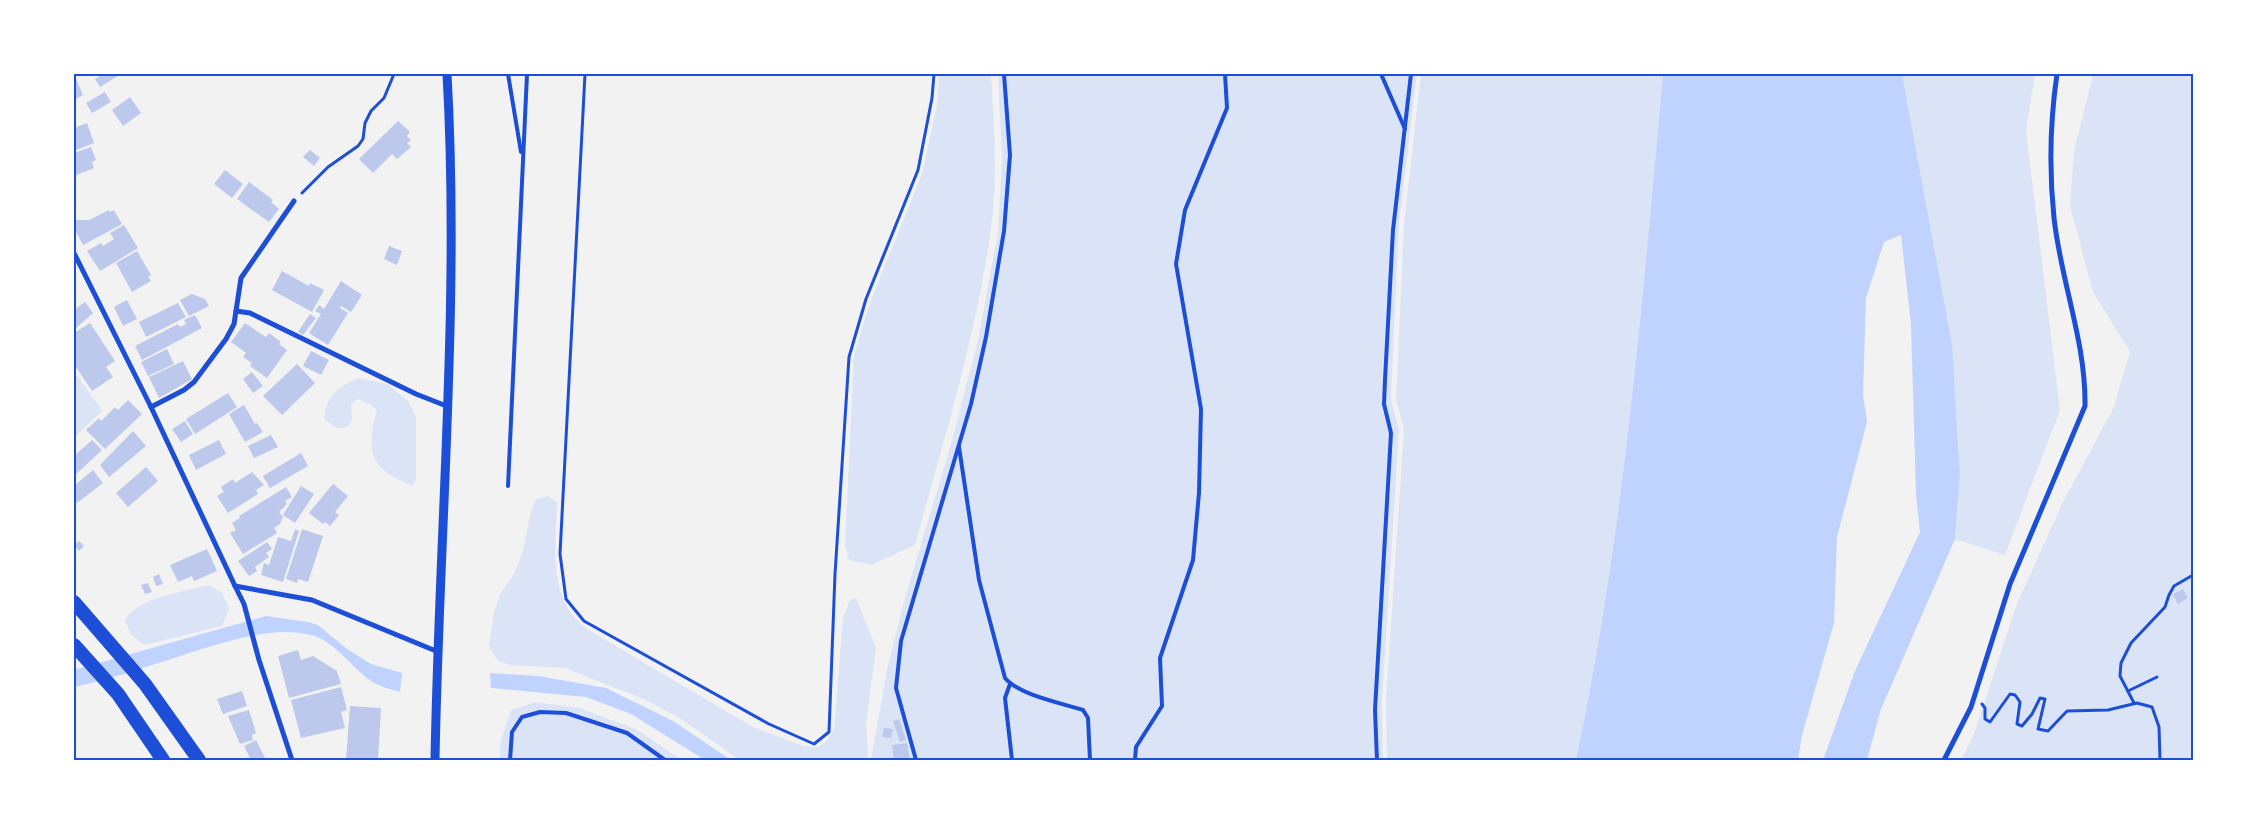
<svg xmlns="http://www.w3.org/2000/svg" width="2267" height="834" font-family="Arial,sans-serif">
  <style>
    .green { fill: #dbe4f7 }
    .water { fill: #bfd3fe }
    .building { fill: #bdc9ec }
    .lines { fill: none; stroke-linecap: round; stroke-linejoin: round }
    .path { stroke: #1d4ed8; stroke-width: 3 }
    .service { stroke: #1d4ed8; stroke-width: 4 }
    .minor { stroke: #1d4ed8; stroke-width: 5 }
    .tertiary { stroke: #1d4ed8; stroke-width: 9 }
    .trunk { stroke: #1d4ed8; stroke-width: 14 }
    .neatline { fill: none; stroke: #1d4ed8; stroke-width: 2 }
  </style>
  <rect width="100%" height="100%" fill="#f2f2f2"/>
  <!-- green -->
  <g class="green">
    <path d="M939,74H991C994,125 998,178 991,229C976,336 944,440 915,545L871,565L849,560L845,545L854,355L869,305L922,174L937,105Z"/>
    <path d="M998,74H1417L1399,224L1391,399L1399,430L1382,702L1383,760H871L888,665L906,594L950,448L978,340L998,232L1002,159Z"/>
    <path d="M1421,74H1663C1642,303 1624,534 1576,760H1387L1386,698L1404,429L1396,400L1404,223Z"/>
    <path d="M1902,74H2035L2026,131L2060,410L2005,555L1955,539L1960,473L1952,344Z"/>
    <path d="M2093,74H2193V760H1961L1974,734L2016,606L2063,502L2113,409L2130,352L2093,292L2070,206L2074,151Z"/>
    <path d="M74,371L102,411L74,438Z"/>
    <path d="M359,378L387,384L408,401L416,417V479L413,485C373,473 364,452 377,411L370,404L357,399L351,405L352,419L348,427L337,428L324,419C325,398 339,385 359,378Z"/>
    <path d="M548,496L557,502C556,540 548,592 578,621C583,626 590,631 597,635L753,727L803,746L819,747L827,740L834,730L843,617L850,600L856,598L876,648L866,724L868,760H740L681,719L646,700L565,668L510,665L498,661L489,646L494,612L500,594L514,574L523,551L530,515L536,499Z"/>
    <path d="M209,585L222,593L229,608L222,626L145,645L132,636L125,621C134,598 186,591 209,585Z"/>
    <path d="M535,702L579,708L636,729L682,760H500V744L511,710Z"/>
  </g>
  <!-- water -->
  <g class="water">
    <path d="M1663,74H1902L1952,344L1960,474L1955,539L1881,709L1867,760H1823L1855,671L1920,532L1916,495L1911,324L1901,235L1884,242L1866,298L1863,395L1867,422L1837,537L1834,623L1802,735L1798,760H1576C1624,534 1642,303 1663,74Z"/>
    <path d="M266,616L308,622L318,625L347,649L371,664L402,673L400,692C390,689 380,687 371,681C352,668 335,641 311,635C274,626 237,639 202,649C160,662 117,678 74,687V670Z"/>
    <path d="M490,673L538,676L606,688L673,721L731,760H705L631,714L586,697L491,688Z"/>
  </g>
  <!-- building -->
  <g class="building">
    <path d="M74,74L83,95L74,100Z"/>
    <path d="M98,74H121L100,87L95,79L100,76Z"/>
    <path d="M105,92L111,102L92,113L86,103Z"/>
    <path d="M130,97L141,113L123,126L112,110Z"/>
    <path d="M398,121L410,132L407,136L411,140L407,143L411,147L397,159L392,154L373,173L359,159Z"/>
    <path d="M87,123L94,143L74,151V128Z"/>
    <path d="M91,147L96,160L92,162L94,168L74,176V153Z"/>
    <path d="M310,150L320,158L314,166L303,157Z"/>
    <path d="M225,170L243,184L232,198L214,184Z"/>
    <path d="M249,182L273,200L271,202L279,209L269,222L237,199Z"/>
    <path d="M109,210L110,212L114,210L122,224L83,245L74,228V220H89Z"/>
    <path d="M124,225L138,248L100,271L87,251L101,243L103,246L114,239L110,233Z"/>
    <path d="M389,246L402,251L397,265L384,259Z"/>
    <path d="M137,251L151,275L148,277L151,281L132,292L116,263Z"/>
    <path d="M282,271L309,286L310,283L324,290L312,312L272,290Z"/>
    <path d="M341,281L362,295L351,312L341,306L340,308L348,313L328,345L309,333L321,314L315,311L319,305L324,309Z"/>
    <path d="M192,294L205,299L209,306L189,316L180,300Z"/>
    <path d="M127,300L137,319L123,326L114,307Z"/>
    <path d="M85,302L93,313L74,330V310Z"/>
    <path d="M178,303L186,317L146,337L139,322Z"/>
    <path d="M310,314L316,318L303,335L298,332Z"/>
    <path d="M195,315L202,328L142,360L135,346L178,324L180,327L186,324L184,320Z"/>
    <path d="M90,323L115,361L106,367L113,377L92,391L74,364V333Z"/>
    <path d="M245,323L266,337L269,333L281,342L279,344L287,350L267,378L250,366L252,363L243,357L246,353L231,342Z"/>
    <path d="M167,349L174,364L148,376L141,362Z"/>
    <path d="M311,351L329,360L321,375L303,366Z"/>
    <path d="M183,361L192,379L159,398L149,377Z"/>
    <path d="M297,364L315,383L282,415L263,396Z"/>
    <path d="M252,372L263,386L253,393L243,379Z"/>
    <path d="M228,393L237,407L195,434L186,419Z"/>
    <path d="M128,400L142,414L105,449L86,430L99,418L101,421L115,407L118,410Z"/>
    <path d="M244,405L255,424L257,423L263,432L245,442L229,414Z"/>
    <path d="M185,421L193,434L181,442L172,429Z"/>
    <path d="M133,431L146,446L109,477L100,465Z"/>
    <path d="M271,435L278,447L254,458L248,446Z"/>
    <path d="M92,440L102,450L74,476V456Z"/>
    <path d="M219,440L226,454L196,470L189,455Z"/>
    <path d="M301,453L308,466L270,488L263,476Z"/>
    <path d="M146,467L158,481L128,507L116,493Z"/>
    <path d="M93,470L103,483L77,503L74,499V486Z"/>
    <path d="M252,472L264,485L256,490L258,494L228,513L217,496L224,492L221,487L233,479L235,483Z"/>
    <path d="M333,484L348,496L335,512L339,515L330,526L325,522L323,524L309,513Z"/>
    <path d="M301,486L314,494L295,523L283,515Z"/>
    <path d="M286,487L292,497L285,501L287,504L279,512L283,517L280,524L274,528L277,533L243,554L230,533L236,530L232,523L240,518L239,516Z"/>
    <path d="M295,529L299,531L283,582L261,575L264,563L269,565L278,537L291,541Z"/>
    <path d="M302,529L323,536L308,582L298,579L297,583L286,579Z"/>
    <path d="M79,541L84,546L79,551L74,545Z"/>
    <path d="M267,542L272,549L266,553L269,557L255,567L257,571L249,576L238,561Z"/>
    <path d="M207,549L217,571L194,581L192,576L178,582L170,565Z"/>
    <path d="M159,574L163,584L156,586L153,577Z"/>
    <path d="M148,583L152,592L145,594L141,585Z"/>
    <path d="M2183,589L2188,598L2178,604L2173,594Z"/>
    <path d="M298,650L301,660L313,656L337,671L341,684L289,698L278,656Z"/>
    <path d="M341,687L347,710L341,712L345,728L301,738L291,700Z"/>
    <path d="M242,691L247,706L223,714L217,699Z"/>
    <path d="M350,706L381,708L378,760H346Z"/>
    <path d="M249,710L256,733L252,735L253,740L240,744L228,716Z"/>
    <path d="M899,719L906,740L900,742L893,721Z"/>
    <path d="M884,728L893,729L891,738L882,737Z"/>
    <path d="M256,740L266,760H251L244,746Z"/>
    <path d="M907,743L910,760H894L892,745Z"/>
  </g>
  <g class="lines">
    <!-- path -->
    <g class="path">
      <path d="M585,74L560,554L566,599L584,621L769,724L814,744L829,732L835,574L849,357L866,299L918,170L932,98L934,74"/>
      <path d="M302,193L328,167L358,146L363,139L365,123L371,111L384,98L394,74"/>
      <path d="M2128,691L2157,677"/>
      <path d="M2134,703L2120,676L2121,663L2131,643L2165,607L2169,595L2174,586L2193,575"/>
      <path d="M1982,704L1985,708V719L1990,722L2010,694L2015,695L2020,702L2017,724L2022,726L2032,714L2040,698L2045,699L2038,729L2048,731L2067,711L2108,710L2137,703L2152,707L2159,727L2160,760"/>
    </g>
    <!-- service -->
    <g class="service">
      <path d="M508,74L521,152"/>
      <path d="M1381,74L1405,129"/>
      <path d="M959,447L979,580L1005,678C1019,695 1061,703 1083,710L1088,718L1090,760"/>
      <path d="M508,486L527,74"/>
      <path d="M1010,684L1005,698L1012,760"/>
      <path d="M510,760L512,732L522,717L540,712L566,713L627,733L665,760"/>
      <path d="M916,760L896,688L901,641L971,404L986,337L1004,231L1010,155L1004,74"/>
      <path d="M1135,760L1136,747L1162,706L1160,658L1193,560L1199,493L1201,409L1176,264L1185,210L1227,108L1225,74"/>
      <path d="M1377,760L1375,710L1391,433L1384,404L1385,380L1393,230L1411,74"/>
    </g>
    <!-- minor -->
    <g class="minor">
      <path d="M74,253L151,407L235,586L312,600L436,651"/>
      <path d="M236,311L250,313L416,394L449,407"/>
      <path d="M151,407L184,390L194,382L226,339L234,324L241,278L294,201"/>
      <path d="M235,586L244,604L259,660L292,760"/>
      <path d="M1944,760L1971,707L2010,584L2085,406C2086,342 2061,282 2054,218C2049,170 2050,122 2057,74"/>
    </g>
    <!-- tertiary -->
    <path class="tertiary" d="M435,760C439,531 460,303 447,74"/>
    <!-- trunk -->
    <g class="trunk">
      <path d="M74,602L145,684L199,760"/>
      <path d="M74,645L118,694L163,760"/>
    </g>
  </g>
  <!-- border -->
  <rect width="2267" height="834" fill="none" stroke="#ffffff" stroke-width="150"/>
  <rect x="75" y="75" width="2117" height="684" class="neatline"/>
</svg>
